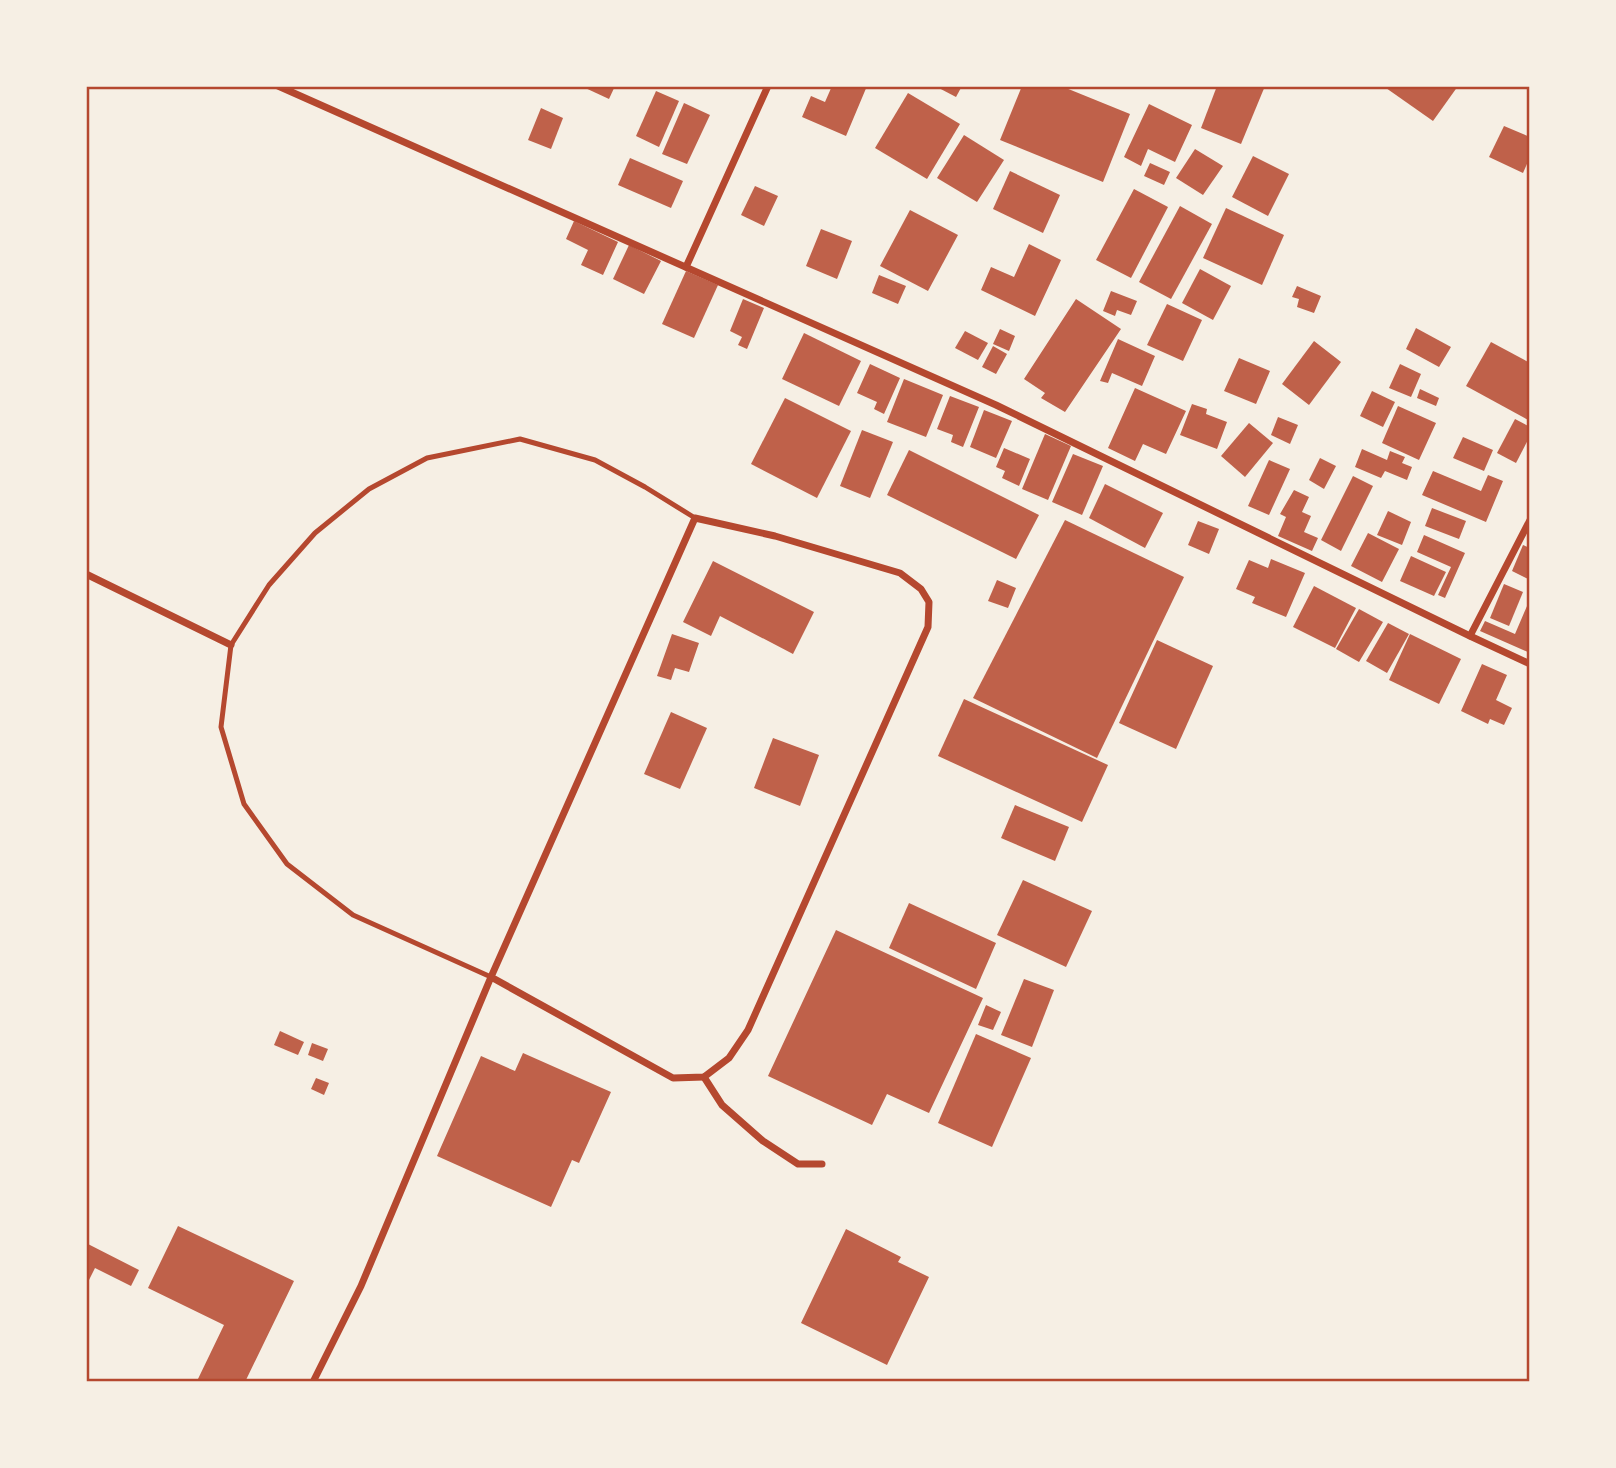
<svg xmlns="http://www.w3.org/2000/svg" width="1616" height="1468" font-family="'Open Sans',sans-serif">
  <style>
    .building { fill: #bf614a }
    .lines { fill: none; stroke-linecap: round; stroke-linejoin: round }
    .service { stroke: #b5482f; stroke-width: 5 }
    .minor { stroke: #b5482f; stroke-width: 7 }
    .neatline { fill: none; stroke: #b5482f; stroke-width: 2.5 }
  </style>
  <rect width="100%" height="100%" fill="#f6efe4"/>
  <!-- building -->
  <g class="building">
    <path d="M581,86H615L609,99Z"/>
    <path d="M832,86H867L846,136L802,117L811,96L825,102Z"/>
    <path d="M935,86H962L956,97Z"/>
    <path d="M1022,86H1061L1130,114L1103,182L1000,140Z"/>
    <path d="M1217,86H1265L1241,144L1201,128Z"/>
    <path d="M1388,86H1458L1433,121L1386,88Z"/>
    <path d="M656,91L679,101L659,147L636,136Z"/>
    <path d="M908,93L960,124L927,179L875,148Z"/>
    <path d="M684,103L710,115L687,164L662,154Z"/>
    <path d="M1149,104L1192,125L1175,162L1148,149L1141,166L1124,157Z"/>
    <path d="M541,108L563,118L551,149L528,140Z"/>
    <path d="M1504,126L1530,137V157L1523,173L1489,157Z"/>
    <path d="M964,135L1004,160L977,202L937,178Z"/>
    <path d="M1195,149L1223,166L1203,195L1176,178Z"/>
    <path d="M1253,156L1289,174L1268,216L1232,197Z"/>
    <path d="M630,158L683,181L671,208L618,185Z"/>
    <path d="M1150,163L1170,172L1164,185L1144,176Z"/>
    <path d="M1010,171L1060,195L1043,233L993,209Z"/>
    <path d="M755,186L778,196L764,226L741,215Z"/>
    <path d="M1134,189L1168,207L1131,278L1096,260Z"/>
    <path d="M1180,206L1212,224L1171,299L1139,282Z"/>
    <path d="M1226,208L1284,235L1262,285L1203,258Z"/>
    <path d="M910,210L958,235L928,291L880,266Z"/>
    <path d="M574,221L618,242L603,275L581,265L588,250L566,239Z"/>
    <path d="M821,229L852,241L837,279L806,266Z"/>
    <path d="M1029,244L1061,260L1035,316L981,290L991,267L1014,277Z"/>
    <path d="M629,245L661,261L644,294L613,279Z"/>
    <path d="M1200,269L1231,286L1213,320L1182,303Z"/>
    <path d="M686,271L718,285L694,338L662,324Z"/>
    <path d="M879,275L906,286L898,304L872,293Z"/>
    <path d="M1297,286L1321,296L1314,313L1297,307L1299,299L1292,297Z"/>
    <path d="M1111,291L1137,301L1131,315L1117,310L1115,316L1103,311Z"/>
    <path d="M743,299L764,308L747,349L738,345L742,337L730,331Z"/>
    <path d="M1076,299L1121,329L1065,412L1041,398L1045,393L1024,379Z"/>
    <path d="M1167,304L1202,320L1183,361L1147,345Z"/>
    <path d="M1416,328L1451,347L1439,367L1406,349Z"/>
    <path d="M1000,329L1015,336L1009,351L993,344Z"/>
    <path d="M965,331L988,343L978,360L955,348Z"/>
    <path d="M804,333L861,361L839,406L782,379Z"/>
    <path d="M1118,339L1155,356L1142,386L1112,373L1108,383L1100,381Z"/>
    <path d="M1314,341L1341,362L1309,405L1282,384Z"/>
    <path d="M1491,342L1530,363V421L1466,386Z"/>
    <path d="M993,346L1007,354L996,374L982,367Z"/>
    <path d="M1239,358L1270,371L1256,404L1224,391Z"/>
    <path d="M870,364L900,378L884,414L874,409L877,402L857,393Z"/>
    <path d="M1400,364L1421,374L1411,397L1389,388Z"/>
    <path d="M904,379L943,395L926,437L887,422Z"/>
    <path d="M1135,388L1186,411L1166,454L1143,444L1135,461L1108,448Z"/>
    <path d="M1420,389L1439,398L1436,406L1417,398Z"/>
    <path d="M1372,391L1395,402L1383,427L1360,416Z"/>
    <path d="M950,396L979,407L963,447L951,442L953,435L937,429Z"/>
    <path d="M785,398L851,431L817,498L751,464Z"/>
    <path d="M1192,404L1207,409L1206,414L1227,422L1217,449L1180,435Z"/>
    <path d="M1398,406L1436,423L1419,460L1382,443Z"/>
    <path d="M984,410L1012,421L996,458L970,447Z"/>
    <path d="M1278,417L1298,425L1290,444L1271,435Z"/>
    <path d="M1515,419L1530,427V436L1516,463L1497,453Z"/>
    <path d="M1249,423L1273,443L1245,477L1221,456Z"/>
    <path d="M862,430L893,442L870,498L840,486Z"/>
    <path d="M1045,434L1071,446L1048,500L1022,489Z"/>
    <path d="M1463,437L1493,450L1484,471L1453,458Z"/>
    <path d="M1004,448L1030,459L1019,486L1002,478L1005,471L996,467Z"/>
    <path d="M1362,449L1387,460L1390,451L1405,457L1402,463L1412,467L1407,480L1385,471L1381,478L1355,467Z"/>
    <path d="M909,450L1039,515L1016,559L887,495Z"/>
    <path d="M1073,454L1103,466L1082,515L1052,502Z"/>
    <path d="M1320,458L1336,466L1324,489L1309,480Z"/>
    <path d="M1269,460L1290,469L1269,515L1248,506Z"/>
    <path d="M1433,471L1481,491L1488,475L1503,481L1486,522L1422,495Z"/>
    <path d="M1353,476L1373,486L1341,551L1321,540Z"/>
    <path d="M1105,484L1163,513L1145,548L1089,518Z"/>
    <path d="M1294,490L1309,497L1302,512L1311,516L1304,532L1318,538L1312,551L1278,536L1286,517L1280,514Z"/>
    <path d="M1432,508L1466,521L1459,539L1425,526Z"/>
    <path d="M1388,511L1411,522L1402,545L1377,535Z"/>
    <path d="M1065,520L1184,577L1097,758L973,698Z"/>
    <path d="M1198,521L1219,529L1209,554L1188,545Z"/>
    <path d="M1368,533L1399,549L1382,582L1351,566Z"/>
    <path d="M1424,535L1465,553L1445,598L1438,595L1451,567L1417,552Z"/>
    <path d="M1523,545L1530,548V580L1512,571Z"/>
    <path d="M1411,556L1446,572L1434,596L1400,581Z"/>
    <path d="M1271,559L1305,573L1286,617L1252,603L1255,597L1236,589L1249,560L1268,568Z"/>
    <path d="M713,561L814,612L793,654L720,616L711,636L683,622Z"/>
    <path d="M997,580L1016,588L1008,608L988,601Z"/>
    <path d="M1504,584L1523,592L1509,626L1490,618Z"/>
    <path d="M1314,586L1356,608L1335,648L1293,627Z"/>
    <path d="M1530,599V653L1480,631L1485,621L1515,634Z"/>
    <path d="M1359,609L1383,622L1359,662L1336,649Z"/>
    <path d="M1388,623L1409,634L1387,673L1366,661Z"/>
    <path d="M672,634L699,643L689,672L675,668L671,680L657,676Z"/>
    <path d="M1410,634L1461,659L1439,704L1389,680Z"/>
    <path d="M1157,640L1213,666L1176,749L1119,723Z"/>
    <path d="M1482,664L1507,675L1496,700L1512,708L1504,725L1490,719L1488,724L1461,711Z"/>
    <path d="M964,699L1108,765L1082,822L938,756Z"/>
    <path d="M671,712L707,728L680,789L644,774Z"/>
    <path d="M773,738L819,755L800,806L754,788Z"/>
    <path d="M1015,805L1069,827L1055,861L1001,838Z"/>
    <path d="M1023,880L1092,911L1066,967L997,935Z"/>
    <path d="M909,903L996,943L976,989L889,948Z"/>
    <path d="M836,930L983,998L929,1113L887,1094L872,1125L768,1076Z"/>
    <path d="M1024,979L1054,990L1032,1047L1001,1035Z"/>
    <path d="M986,1005L1001,1012L993,1030L978,1025Z"/>
    <path d="M280,1031L304,1042L298,1055L274,1045Z"/>
    <path d="M976,1034L1031,1058L992,1147L938,1123Z"/>
    <path d="M312,1043L328,1049L323,1061L308,1055Z"/>
    <path d="M523,1053L611,1092L579,1163L572,1160L551,1207L437,1156L481,1056L515,1071Z"/>
    <path d="M316,1078L329,1083L324,1095L311,1089Z"/>
    <path d="M178,1226L294,1281L245,1382L197,1381L224,1325L148,1288Z"/>
    <path d="M846,1229L901,1257L898,1262L929,1277L887,1365L801,1323Z"/>
    <path d="M86,1243L139,1270L131,1286L95,1268L86,1286Z"/>
  </g>
  <g class="lines">
    <!-- service -->
    <path class="service" d="M491,977L353,915L287,864L244,804L221,727L231,645L269,585L315,533L369,489L427,458L520,439L595,460L645,487L695,518"/>
    <!-- minor -->
    <g class="minor">
      <path d="M278,86L996,405L1470,636L1530,664"/>
      <path d="M686,267L768,86"/>
      <path d="M86,574L231,645"/>
      <path d="M1470,636L1530,520"/>
      <path d="M704,1077L722,1105L763,1141L798,1164H822"/>
      <path d="M313,1382L361,1286L491,977L695,518L775,536L900,573L921,589L929,602L928,627L748,1030L729,1058L704,1077L673,1078L491,977"/>
    </g>
  </g>
  <!-- border -->
  <rect width="1616" height="1468" fill="none" stroke="#f6efe4" stroke-width="175"/>
  <rect x="88" y="88" width="1440" height="1292" class="neatline"/>
</svg>
